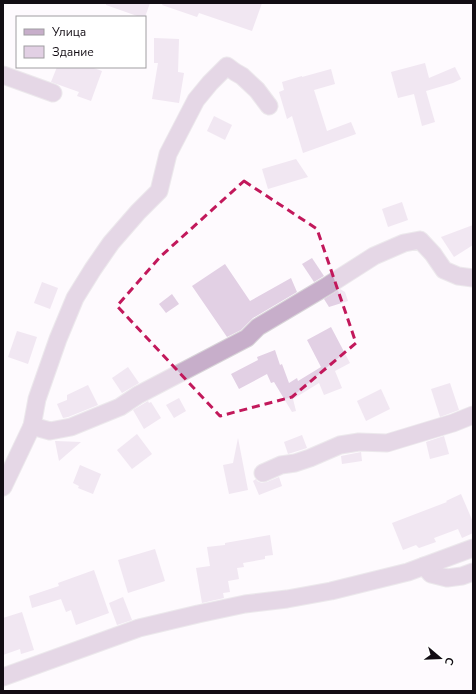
<svg xmlns="http://www.w3.org/2000/svg" width="476" height="694" font-family="'Nunito Sans',sans-serif">
  <style>
    .building { fill: #e2d0e4 }
    .lines { fill: none; stroke-linecap: round; stroke-linejoin: round }
    .street-casing { stroke: #d8d4d8; stroke-width: 19 }
    .street { stroke: #c7aeca; stroke-width: 17 }
    .marked { fill: none; stroke: #c2185b; stroke-width: 3; stroke-dasharray: 8 5; stroke-linejoin: round }
  </style>
  <rect width="100%" height="100%" fill="#fefafe"/>
  <!-- building -->
  <g class="building">
    <path d="M106,3H150L145,17H140L106,5Z"/>
    <path d="M163,3H262L252,31L199,13L197,17L162,5Z"/>
    <path d="M154,38L179,39L178,72L184,73L179,103L152,99L158,63H154Z"/>
    <path d="M425,63L429,78L455,67L461,79L453,83L426,91L435,122L422,126L414,94L398,98L391,72Z"/>
    <path d="M57,67H91L102,71L91,101L77,96L79,92L51,82Z"/>
    <path d="M331,69L335,84L314,90L327,131L351,122L356,134L303,153L292,116L287,119L279,92L284,90L282,82L302,76V77Z"/>
    <path d="M214,116L232,125L225,140L207,131Z"/>
    <path d="M296,159L308,177L268,189L262,169Z"/>
    <path d="M402,202L408,220L388,227L382,209Z"/>
    <path d="M473,225V245L454,257L441,237Z"/>
    <path d="M312,258L324,276L314,282L302,264Z"/>
    <path d="M225,264L250,301L291,278L297,292L253,318L241,330L227,337L192,286Z"/>
    <path d="M42,282L58,288L50,309L34,303Z"/>
    <path d="M340,289L345,292L348,301L329,307L324,299Z"/>
    <path d="M172,294L179,304L166,313L159,304Z"/>
    <path d="M331,327L350,363L335,371L342,388L324,395L319,383L293,399L296,411L292,412L274,382L271,383L267,374L239,389L231,374L258,360L257,357L275,350L280,365L282,364L289,383L297,378L298,381L321,367L307,340Z"/>
    <path d="M17,331L37,337L28,364L8,357Z"/>
    <path d="M128,367L139,383L122,393L112,378Z"/>
    <path d="M450,383L459,410L440,417L431,389Z"/>
    <path d="M88,385L98,405L68,417L63,418L57,404L67,400V395Z"/>
    <path d="M381,389L390,409L366,421L357,401Z"/>
    <path d="M179,398L186,411L174,418L166,405Z"/>
    <path d="M148,401L149,403L151,402L161,418L144,429L133,410Z"/>
    <path d="M137,434L152,454L132,469L117,450Z"/>
    <path d="M302,435L307,448L288,454L284,442Z"/>
    <path d="M444,436L449,454L430,459L426,442Z"/>
    <path d="M238,438L248,490L229,494L223,465L233,463Z"/>
    <path d="M55,441L81,442L59,461Z"/>
    <path d="M361,452L362,461L342,464L341,456Z"/>
    <path d="M80,465L101,474L93,494L78,488L79,486L73,483Z"/>
    <path d="M279,477L282,486L259,495L253,481L256,479L257,481L262,483L267,482Z"/>
    <path d="M461,494L473,522V533L462,538L458,529L434,538L436,542L419,548L416,545L403,550L392,523L447,502L446,501Z"/>
    <path d="M270,535L273,555L265,556V559L243,563L244,567L237,568L239,579L228,581L230,592L223,593L224,598L202,603L196,568L210,566L207,547L225,545V543Z"/>
    <path d="M155,549L165,581L128,593L118,560Z"/>
    <path d="M94,570L109,613L76,625L71,610L66,612L61,599L32,608L29,596L59,586L58,583Z"/>
    <path d="M123,597L132,620L117,625L109,603Z"/>
    <path d="M22,612L34,650L21,654L20,649L3,655V618Z"/>
  </g>
  <g class="lines">
    <!-- street casing -->
    <g class="street-casing">
      <g id="street">
        <path d="M3,75L53,93"/>
        <path d="M32,426L37,399L58,339L75,298L93,269L111,243L138,212L159,191L168,154L196,100L210,83L227,66L235,72L242,76L257,90L269,106"/>
        <path d="M263,473L281,465L295,463L310,458L340,445L359,442L387,443L453,423L473,415"/>
        <path d="M3,487L32,426L50,431L71,427L120,407L138,395L247,338L258,327L327,286L374,256L404,243L420,240L433,254L444,270L458,276L473,278"/>
        <path d="M424,566L431,574L447,578L462,576L473,572"/>
        <path d="M3,677L139,628L198,614L245,604L287,599L331,591L408,572L473,548"/>
      </g>
    </g>
    <!-- street -->
    <use href="#street" class="street"/>
  </g>
  <!-- marked area -->
  <path d="M0 0H476V694H0ZM244,181L317,229L356,343L292,397L220,416L117,306L160,257Z" fill="#fefafe" fill-opacity=".55" fill-rule="evenodd"/>
  <path class="marked" d="M244,181L317,229L356,343L292,397L220,416L117,306L160,257Z"/>
  <!-- border -->
  <rect width="476" height="694" fill="none" stroke="#120c13" stroke-width="8"/>
  <!-- legend -->
  <rect x="16" y="16" width="130" height="52" fill="#ffffff" stroke="#a09ea1"/>
  <rect x="24" y="29" width="20" height="6" fill="#c7aeca" stroke="#a09ea1"/>
  <text x="52" y="36" font-size="12" fill="#120c13">Улица</text>
  <rect x="24" y="46" width="20" height="12" fill="#e2d0e4" stroke="#a09ea1"/>
  <text x="52" y="56" font-size="12" fill="#120c13">Здание</text>
  <!-- north arrow -->
  <g transform="translate(440 658) rotate(109)" stroke="#ffffff" stroke-width="3" paint-order="stroke">
  <path d="M0-3L7 15L0 10L-7 15Z" fill="#120c13"/>
  <text y="-6" font-size="11" font-weight="bold" text-anchor="middle" fill="#120c13">С</text>
  </g>
</svg>
